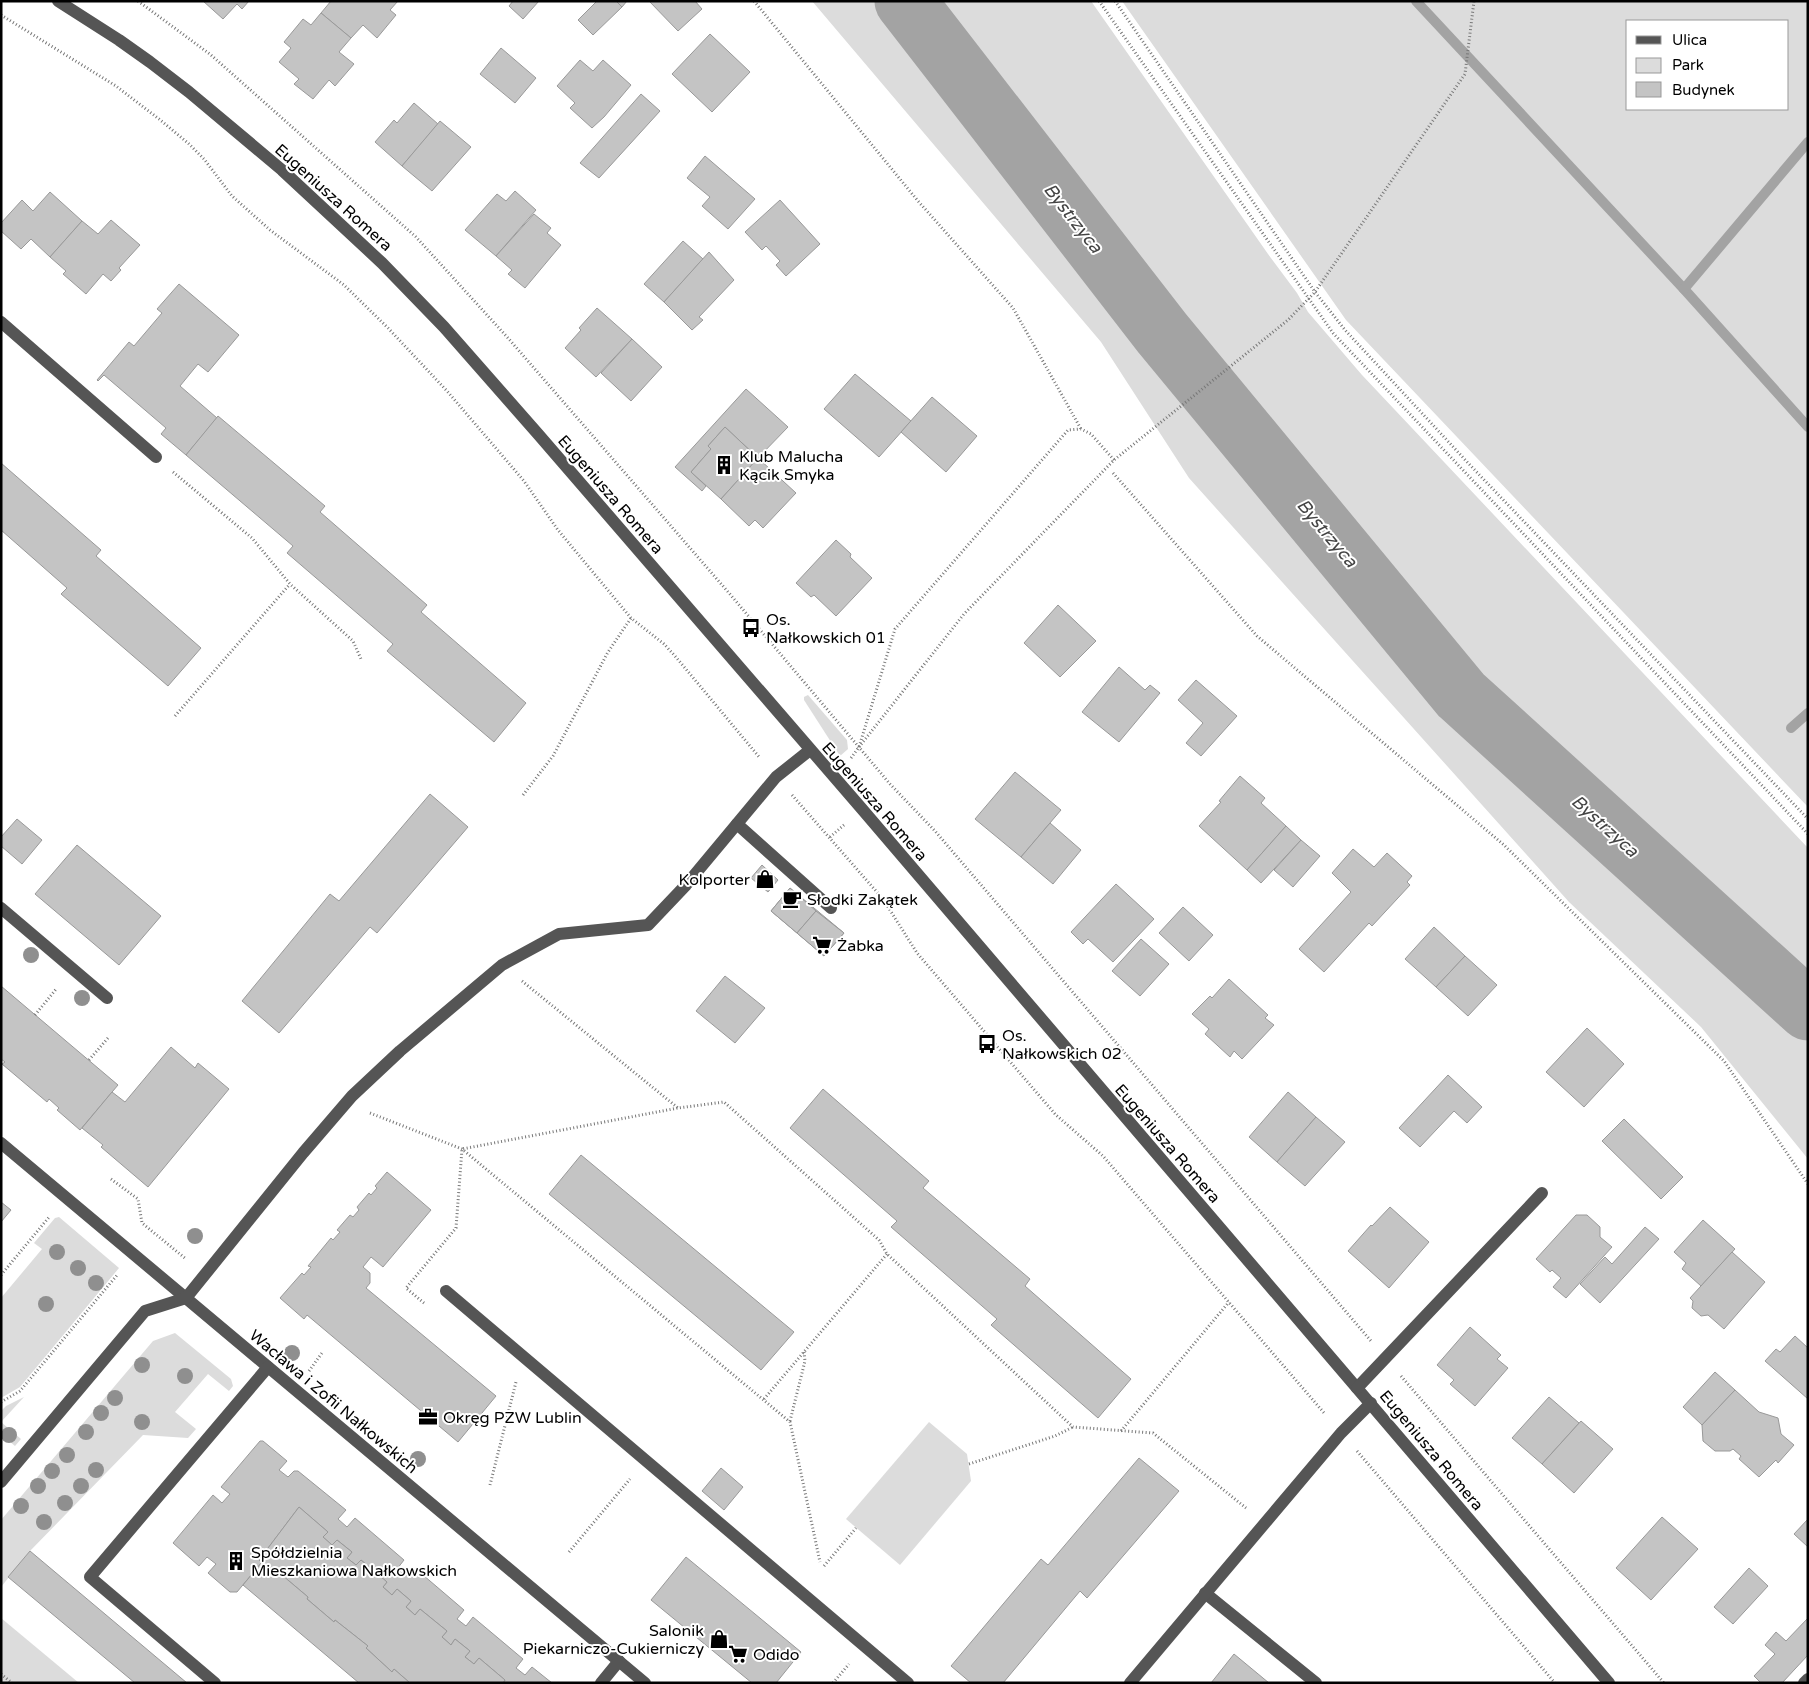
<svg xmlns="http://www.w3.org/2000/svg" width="1809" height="1684" font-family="'Varela Round',sans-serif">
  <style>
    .green { fill: #dcdcdc; fill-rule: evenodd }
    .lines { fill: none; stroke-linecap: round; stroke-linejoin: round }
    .stream { stroke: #a3a3a3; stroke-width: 10 }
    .river { stroke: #a3a3a3; stroke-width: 61 }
    .building { fill: #c4c4c4; stroke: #999 }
    .path { stroke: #777; stroke-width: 3; stroke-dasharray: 1 2.5; stroke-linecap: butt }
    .minor { stroke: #555; stroke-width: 12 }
    .tree { fill: #8f8f8f }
    .labels { text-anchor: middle; stroke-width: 4; stroke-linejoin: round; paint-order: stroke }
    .street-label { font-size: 16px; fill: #000; stroke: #fff }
    .poi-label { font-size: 16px; fill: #000; stroke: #fff; text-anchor: start }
    .water-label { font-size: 18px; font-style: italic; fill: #444; stroke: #fff }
  </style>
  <rect width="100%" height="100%" fill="#fff"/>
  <!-- green -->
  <g class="green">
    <path d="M812,1H1091L1268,254L1297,293L1308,312L1362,375L1808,848V1159L1701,1027L1569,902L1189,478L1101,342Z"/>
    <path d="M1122,1H1808V807L1346,320ZM1628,21H1788V109H1628Z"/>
    <path d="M808,695L847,740L848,749L840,756L804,700V697Z"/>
    <path d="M59,1217L119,1268L20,1387L1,1398V1298L42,1249L34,1243L55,1218Z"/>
    <path d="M175,1333L231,1379L233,1386L229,1391L208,1374L175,1412L196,1429L188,1438L143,1435L30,1551L1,1587V1520L153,1341Z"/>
    <path d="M24,1397L1,1422L21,1439L15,1446L1,1434V1411L6,1406Z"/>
    <path d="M929,1422L967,1454L971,1481L900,1565L846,1519Z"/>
    <path d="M1,1618L79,1683H1Z"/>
  </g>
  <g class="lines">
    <!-- stream -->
    <g class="stream">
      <path d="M1416,1L1684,289L1808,427"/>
      <path d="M1684,289L1808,142"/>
      <path d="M1791,728L1808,713"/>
    </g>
    <!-- river -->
    <path class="river" d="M905,1L1162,333L1461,695L1808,1010"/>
  </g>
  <!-- building -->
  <g class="building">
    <path d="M203,1H249L242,9L237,4L223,19Z"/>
    <path d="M331,1H398L390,10L396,15L377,38L363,25L351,38L321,13Z"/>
    <path d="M513,1H539L523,19L509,6Z"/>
    <path d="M597,1H616L622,7L593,35L578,20Z"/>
    <path d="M616,1H627L622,7Z"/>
    <path d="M649,1H695L702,9L678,31Z"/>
    <path d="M321,13L351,38L339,52L354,64L335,86L329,80L313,99L294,84L299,79L279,62L291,48L284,42L303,19L311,25Z"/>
    <path d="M710,34L750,72L712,112L672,74Z"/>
    <path d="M501,48L536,78L515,103L480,74Z"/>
    <path d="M580,60L593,71L603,60L631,85L604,117L592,128L570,108L575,103L557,86Z"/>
    <path d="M641,94L660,111L599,178L580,163Z"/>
    <path d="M414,103L438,124L402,166L375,142L394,120L397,123Z"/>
    <path d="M440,121L471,147L432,191L402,166Z"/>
    <path d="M705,156L755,199L728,229L702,206L710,197L687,178Z"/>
    <path d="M515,191L536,210L496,256L465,230L497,194L506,201Z"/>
    <path d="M50,192L82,221L50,257L31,239L21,249L1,231V223L22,200L33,211Z"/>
    <path d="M780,200L820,244L786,276L776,265L780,261L766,246L762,250L745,232Z"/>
    <path d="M534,214L551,228L547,233L561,245L525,288L508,274L512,270L496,256Z"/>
    <path d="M111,220L140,245L119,268L121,270L111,281L103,274L86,294L63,274L66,271L50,257L82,221L98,234Z"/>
    <path d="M683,241L703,259L664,302L644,284Z"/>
    <path d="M709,252L734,280L699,317L703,320L692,330L664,302Z"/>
    <path d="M179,284L239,335L208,372L198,364L180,386L217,418L186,455L161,434L166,428L104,375L98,381L97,380L129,342L134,346L162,313L157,309Z"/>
    <path d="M597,308L632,339L596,377L565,348L581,330L579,328Z"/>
    <path d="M632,339L662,367L631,401L601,373Z"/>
    <path d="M855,374L911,421L879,457L824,409Z"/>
    <path d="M746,389L788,427L758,458L725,427L708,446L711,449L691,472L706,486L702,491L675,467Z"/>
    <path d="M932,397L977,436L946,472L901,432Z"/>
    <path d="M218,416L325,506L320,512L427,605L421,612L526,703L494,742L387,651L393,644L287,553L293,546L186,455Z"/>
    <path d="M725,427L758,458L721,499L691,472L711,449L708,446Z"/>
    <path d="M758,458L796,493L763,528L755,520L749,526L721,499Z"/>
    <path d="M1,463L101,550L96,556L201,648L168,686L61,594L67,588L1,530Z"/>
    <path d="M836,540L851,554L850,557L872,578L836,616L814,595L811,597L796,583Z"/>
    <path d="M1058,605L1096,641L1060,677L1024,643Z"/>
    <path d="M1119,667L1145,690L1150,685L1160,693L1119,742L1082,712Z"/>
    <path d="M1196,680L1237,716L1201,756L1186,743L1203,723L1178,700Z"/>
    <path d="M1015,772L1061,810L1021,857L975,819Z"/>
    <path d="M1240,776L1265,798L1261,803L1286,826L1247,870L1199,826L1221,802L1219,801Z"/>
    <path d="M430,794L468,827L377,933L370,927L279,1033L242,1001L330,894L339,901Z"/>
    <path d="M17,819L42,840L22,864L1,846V837Z"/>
    <path d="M1050,823L1081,850L1053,884L1021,857Z"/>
    <path d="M1286,826L1301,840L1261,883L1247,870Z"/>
    <path d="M1301,840L1320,856L1293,887L1274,870Z"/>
    <path d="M77,845L161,916L119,965L35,894Z"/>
    <path d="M1353,849L1374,867L1387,853L1412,876L1407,882L1410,885L1372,926L1369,923L1324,972L1299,949L1351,892L1332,873Z"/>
    <path d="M762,865L778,880L768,892L751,878Z"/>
    <path d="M1116,884L1154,919L1113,962L1088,939L1083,944L1071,932Z"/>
    <path d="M790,888L844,933L824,956L771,911Z"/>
    <path d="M790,888L816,911L797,933L771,911Z"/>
    <path d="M1183,907L1213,935L1189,961L1159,933Z"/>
    <path d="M816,911L844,933L824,956L797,933Z"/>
    <path d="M1434,927L1465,956L1436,987L1405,959Z"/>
    <path d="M1141,939L1169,964L1140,996L1112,971Z"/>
    <path d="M1465,956L1497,985L1468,1016L1436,987Z"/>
    <path d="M725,976L765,1008L735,1043L696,1011Z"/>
    <path d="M1229,979L1268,1015L1265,1018L1274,1025L1242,1059L1234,1051L1230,1057L1205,1034L1209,1029L1192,1014L1210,996L1212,998Z"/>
    <path d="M1,986L118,1085L80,1130L57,1110L59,1108L49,1099L47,1102L2,1064L5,1062L1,1059Z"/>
    <path d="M1587,1028L1624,1064L1584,1107L1546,1072Z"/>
    <path d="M171,1047L195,1068L198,1063L229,1089L148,1187L101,1147L103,1145L82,1128L112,1092L125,1102Z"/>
    <path d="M1448,1075L1482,1107L1467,1123L1454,1111L1420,1147L1399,1128Z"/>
    <path d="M823,1089L929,1181L923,1188L1030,1279L1025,1286L1131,1379L1098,1418L991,1325L997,1319L891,1227L897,1221L790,1128Z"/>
    <path d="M1288,1092L1316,1117L1277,1162L1249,1137Z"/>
    <path d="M1316,1117L1345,1142L1305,1186L1277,1162Z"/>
    <path d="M1624,1119L1683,1177L1661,1199L1602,1141Z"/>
    <path d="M581,1155L794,1332L761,1370L549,1194Z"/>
    <path d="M387,1172L431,1210L383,1267L371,1257L363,1267L370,1273V1283L366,1288L496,1396L458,1442L307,1315L304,1319L280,1298L302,1273L304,1275L311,1267L308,1266L331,1238L333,1240L340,1232L337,1230L350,1215L353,1217L359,1210L357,1207L369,1193L371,1195L377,1188L375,1186Z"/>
    <path d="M1,1202L11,1210L1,1222Z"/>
    <path d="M1390,1207L1429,1242L1389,1288L1348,1251L1371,1225L1372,1226Z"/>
    <path d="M1576,1215H1587L1600,1227V1237L1612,1247L1566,1298L1553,1287L1561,1278L1552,1270L1550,1272L1536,1259Z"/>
    <path d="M1703,1220L1735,1249L1701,1286L1682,1269L1686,1263L1674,1252Z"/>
    <path d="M1645,1227L1659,1239L1600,1303L1580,1284L1605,1257L1612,1264Z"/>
    <path d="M1732,1252L1765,1282L1724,1329L1708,1315L1701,1316L1692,1308L1693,1301L1690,1298Z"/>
    <path d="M1470,1327L1501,1355L1497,1359L1508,1368L1475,1406L1450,1384L1454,1380L1437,1365Z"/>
    <path d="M1795,1336L1808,1348V1399L1765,1361L1776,1349L1780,1352Z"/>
    <path d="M1715,1372L1735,1390L1702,1425L1683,1407Z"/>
    <path d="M1735,1390L1759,1412L1778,1418L1781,1434L1794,1445L1778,1463L1776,1460L1759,1477L1739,1459L1741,1456L1733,1449L1730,1451H1715L1703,1441L1702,1425Z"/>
    <path d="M1549,1397L1579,1423L1542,1464L1512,1438Z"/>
    <path d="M1581,1421L1613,1449L1574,1493L1542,1464Z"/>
    <path d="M260,1441H263L287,1461L279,1470L288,1477L294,1471H298L346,1510L338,1519L347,1527L355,1518L404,1560L397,1569L406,1576L412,1570L416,1569L464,1610L457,1619L466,1626L473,1617L523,1659L516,1668L525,1675L532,1667L552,1683H503L505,1680L479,1658L474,1664L465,1657L470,1651L455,1639L451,1645L442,1637L447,1631L420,1609L415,1615L406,1607L411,1601L397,1589L392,1595L383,1587L387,1582L361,1560L356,1565L347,1558L352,1552L337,1540L332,1545L323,1537L328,1532L299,1507L259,1560L262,1562L237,1592H230L208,1573L216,1564L207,1557L199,1566L173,1543L213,1495L222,1503L230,1494L221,1487Z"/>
    <path d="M1139,1458L1179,1491L1087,1598L1080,1591L1003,1683H971L951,1666L1041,1559L1048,1565Z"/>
    <path d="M721,1468L743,1487L724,1510L702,1491Z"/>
    <path d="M299,1507L328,1532L323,1537L332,1545L337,1540L352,1552L347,1558L356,1565L361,1560L387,1582L383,1587L392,1595L397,1589L411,1601L406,1607L415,1615L420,1609L447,1631L442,1637L451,1645L455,1639L470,1651L465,1657L474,1664L479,1658L505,1680L503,1683H410L394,1669L392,1672L366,1648L368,1646L335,1620L334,1622L307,1599L308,1597L276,1570L274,1572L259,1560Z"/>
    <path d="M1662,1517L1698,1549L1651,1600L1616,1568Z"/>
    <path d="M1808,1519V1547L1794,1534Z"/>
    <path d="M30,1551L187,1683H135L8,1577Z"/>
    <path d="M686,1557L801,1652L776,1683H752L651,1600Z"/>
    <path d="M262,1562L274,1572L276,1570L308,1597L307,1599L334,1622L335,1620L368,1646L366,1648L392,1672L394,1669L410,1683H359L243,1585Z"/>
    <path d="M1749,1568L1768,1586L1733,1624L1714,1607Z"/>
    <path d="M1808,1618V1655L1782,1683H1761L1754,1676L1775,1654L1765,1645L1776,1632L1786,1641Z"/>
    <path d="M1234,1654L1269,1683H1211Z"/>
  </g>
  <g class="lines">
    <!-- path -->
    <g class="path">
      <path d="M138,1L211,55L416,237L508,338L729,593L890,784L935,831L1371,1341"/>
      <path d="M754,1L918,201L1013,308L1081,429"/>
      <path d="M1099,1L1333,333L1808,834"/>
      <path d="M1115,1L1315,292L1345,330L1469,464L1808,819"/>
      <path d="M1,15L116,86L159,119L188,143L204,159L232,196L270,230L344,285L388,328L447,391L524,481L558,530L631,618L664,644L675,656L760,758"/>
      <path d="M173,472L252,538L290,584L353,641L361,659"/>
      <path d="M1113,473L1257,636L1504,845L1724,1061L1808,1184"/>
      <path d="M175,716L290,584"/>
      <path d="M859,747L964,614L1114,460L1288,320L1315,292L1465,74L1474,1"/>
      <path d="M851,758L859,747L895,629L1068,430L1081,429L1091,434L1114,460"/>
      <path d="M523,795L553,756L608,652L631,618"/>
      <path d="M792,795L883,899L917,953L1043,1100L1056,1115L1103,1156L1325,1414"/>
      <path d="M830,837L844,825"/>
      <path d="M522,981L678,1108"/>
      <path d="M35,1015L57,988"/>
      <path d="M89,1060L108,1038"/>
      <path d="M370,1113L462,1149L790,1422L820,1562"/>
      <path d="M111,1179L138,1199L142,1223L186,1259"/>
      <path d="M1,1275L50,1216"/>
      <path d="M424,1303L406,1288L456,1228L462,1149L678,1108L724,1102L879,1240L887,1254L1073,1427L1153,1433L1246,1508"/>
      <path d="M309,1371L322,1353"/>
      <path d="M1401,1376L1664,1683"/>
      <path d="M764,1399L887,1254"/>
      <path d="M1,1402L20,1391L118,1274"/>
      <path d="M790,1421L805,1361L804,1352"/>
      <path d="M1121,1431L1229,1302"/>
      <path d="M1357,1451L1555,1683"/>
      <path d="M969,1464L1055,1436L1073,1427"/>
      <path d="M490,1485L516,1382"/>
      <path d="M569,1552L630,1479"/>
      <path d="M824,1566L856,1528"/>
      <path d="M1,1674L12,1683"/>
      <path d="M833,1683L849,1664"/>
    </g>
    <!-- minor -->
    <g class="minor">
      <path d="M58,1L119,40L150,62L189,92L282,170L382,263L444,327L538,434L862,809L1609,1683"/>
      <path d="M1,322L156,457"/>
      <path d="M737,824L831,908"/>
      <path d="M1,908L107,998"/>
      <path d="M1,1143L645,1683"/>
      <path d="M446,1291L908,1683"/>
      <path d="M1357,1388L1542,1193"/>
      <path d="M1,1482L145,1311L186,1298L303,1153L352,1096L400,1051L502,965L559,934L648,925L686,885L776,777L810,750"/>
      <path d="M1205,1593L1316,1683"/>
      <path d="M215,1683L90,1577L268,1367"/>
      <path d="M601,1683L619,1661"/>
      <path d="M1130,1683L1341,1433L1371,1403"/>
      <path d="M1804,1683L1808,1679"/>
    </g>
  </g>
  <!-- trees -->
  <g class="tree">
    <circle cx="31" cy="955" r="8"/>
    <circle cx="82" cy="998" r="8"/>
    <circle cx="195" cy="1236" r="8"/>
    <circle cx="57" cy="1252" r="8"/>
    <circle cx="78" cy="1268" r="8"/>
    <circle cx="96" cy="1283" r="8"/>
    <circle cx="46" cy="1304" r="8"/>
    <circle cx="292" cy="1353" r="8"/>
    <circle cx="142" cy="1365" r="8"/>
    <circle cx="185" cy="1376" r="8"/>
    <circle cx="115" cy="1398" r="8"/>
    <circle cx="101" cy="1413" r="8"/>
    <circle cx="142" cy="1422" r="8"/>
    <circle cx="86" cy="1432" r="8"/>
    <circle cx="9" cy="1435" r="8"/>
    <circle cx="67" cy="1455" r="8"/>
    <circle cx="418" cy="1459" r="8"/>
    <circle cx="96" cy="1470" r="8"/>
    <circle cx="52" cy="1471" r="8"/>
    <circle cx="38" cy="1486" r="8"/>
    <circle cx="81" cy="1486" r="8"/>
    <circle cx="65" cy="1503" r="8"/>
    <circle cx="21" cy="1506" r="8"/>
    <circle cx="44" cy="1522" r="8"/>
  </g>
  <!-- icons -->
  <defs>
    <g id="building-bare" transform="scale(1.5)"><path d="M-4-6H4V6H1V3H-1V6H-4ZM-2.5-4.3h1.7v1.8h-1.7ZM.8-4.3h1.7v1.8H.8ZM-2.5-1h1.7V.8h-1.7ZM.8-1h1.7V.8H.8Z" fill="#000" stroke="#fff" stroke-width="2.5" paint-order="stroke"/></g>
    <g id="bus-bare" transform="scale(1.5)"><path d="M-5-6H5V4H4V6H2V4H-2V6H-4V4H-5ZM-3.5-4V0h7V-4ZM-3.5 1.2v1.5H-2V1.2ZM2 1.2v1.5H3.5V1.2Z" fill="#000" stroke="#fff" stroke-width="2.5" paint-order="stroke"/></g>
    <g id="shop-bare" transform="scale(1.5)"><path d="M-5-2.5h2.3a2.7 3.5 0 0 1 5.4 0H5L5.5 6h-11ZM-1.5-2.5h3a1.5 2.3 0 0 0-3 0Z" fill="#000" stroke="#fff" stroke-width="2.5" paint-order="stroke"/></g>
    <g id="cafe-bare" transform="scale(1.5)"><path d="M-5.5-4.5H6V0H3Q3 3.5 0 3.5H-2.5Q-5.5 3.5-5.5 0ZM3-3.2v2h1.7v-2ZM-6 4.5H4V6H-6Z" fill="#000" stroke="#fff" stroke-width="2.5" paint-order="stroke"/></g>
    <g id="supermarket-bare" transform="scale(1.5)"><path d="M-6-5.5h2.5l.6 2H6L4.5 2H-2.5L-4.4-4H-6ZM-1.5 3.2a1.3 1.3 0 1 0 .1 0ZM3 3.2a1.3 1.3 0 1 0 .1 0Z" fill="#000" stroke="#fff" stroke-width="2.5" paint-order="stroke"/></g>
    <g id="office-bare" transform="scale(1.5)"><path d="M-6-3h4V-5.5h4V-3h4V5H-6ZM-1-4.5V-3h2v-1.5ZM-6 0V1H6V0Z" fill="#000" stroke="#fff" stroke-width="2.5" paint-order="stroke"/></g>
  </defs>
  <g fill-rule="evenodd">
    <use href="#building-bare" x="724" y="465"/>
    <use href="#bus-bare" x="751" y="628"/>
    <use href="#shop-bare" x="765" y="879"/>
    <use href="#cafe-bare" x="792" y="899"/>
    <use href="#supermarket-bare" x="822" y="945"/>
    <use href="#bus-bare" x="987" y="1044"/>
    <use href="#office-bare" x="428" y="1417"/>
    <use href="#building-bare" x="236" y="1561"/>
    <use href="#shop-bare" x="719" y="1639"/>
    <use href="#supermarket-bare" x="738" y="1654"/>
  </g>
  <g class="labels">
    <!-- street labels -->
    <g class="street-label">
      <text transform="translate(334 197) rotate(42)" y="6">Eugeniusza Romera</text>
      <text transform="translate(611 494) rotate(49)" y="6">Eugeniusza Romera</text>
      <text transform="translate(875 801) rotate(49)" y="6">Eugeniusza Romera</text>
      <text transform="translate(1168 1143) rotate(49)" y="6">Eugeniusza Romera</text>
      <text transform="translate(334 1401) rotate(40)" y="6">Wacława i Zofii Nałkowskich</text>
      <text transform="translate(1432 1450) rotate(50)" y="6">Eugeniusza Romera</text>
    </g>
    <!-- poi labels -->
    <g class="poi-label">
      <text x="739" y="462">Klub Malucha<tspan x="739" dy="18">Kącik Smyka</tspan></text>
      <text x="766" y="625">Os.<tspan x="766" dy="18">Nałkowskich 01</tspan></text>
      <text x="750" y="885" text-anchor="end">Kolporter</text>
      <text x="807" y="905">Słodki Zakątek</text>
      <text x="837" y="951">Żabka</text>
      <text x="1002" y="1041">Os.<tspan x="1002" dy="18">Nałkowskich 02</tspan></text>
      <text x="443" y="1423">Okręg PZW Lublin</text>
      <text x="251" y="1558">Spółdzielnia<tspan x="251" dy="18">Mieszkaniowa Nałkowskich</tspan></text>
      <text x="704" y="1636" text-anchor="end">Salonik<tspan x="704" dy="18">Piekarniczo-Cukierniczy</tspan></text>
      <text x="753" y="1660">Odido</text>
    </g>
    <!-- water labels -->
    <g class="water-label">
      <text transform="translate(1073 218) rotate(52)" y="6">Bystrzyca</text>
      <text transform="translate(1327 533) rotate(50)" y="6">Bystrzyca</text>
      <text transform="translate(1605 826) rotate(42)" y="6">Bystrzyca</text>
    </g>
  </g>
  <!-- border -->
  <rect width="1809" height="1684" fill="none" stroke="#000000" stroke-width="5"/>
  <!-- legend -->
  <rect x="1626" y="20" width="162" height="90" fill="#ffffff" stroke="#999999"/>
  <rect x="1636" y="36" width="25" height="8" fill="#555555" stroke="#999999"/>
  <text x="1672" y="45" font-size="15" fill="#000000">Ulica</text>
  <rect x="1636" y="58" width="25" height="15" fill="#dcdcdc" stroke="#999999"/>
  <text x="1672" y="70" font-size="15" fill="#000000">Park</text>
  <rect x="1636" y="82" width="25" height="15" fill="#c4c4c4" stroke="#999999"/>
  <text x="1672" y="95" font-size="15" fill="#000000">Budynek</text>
</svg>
